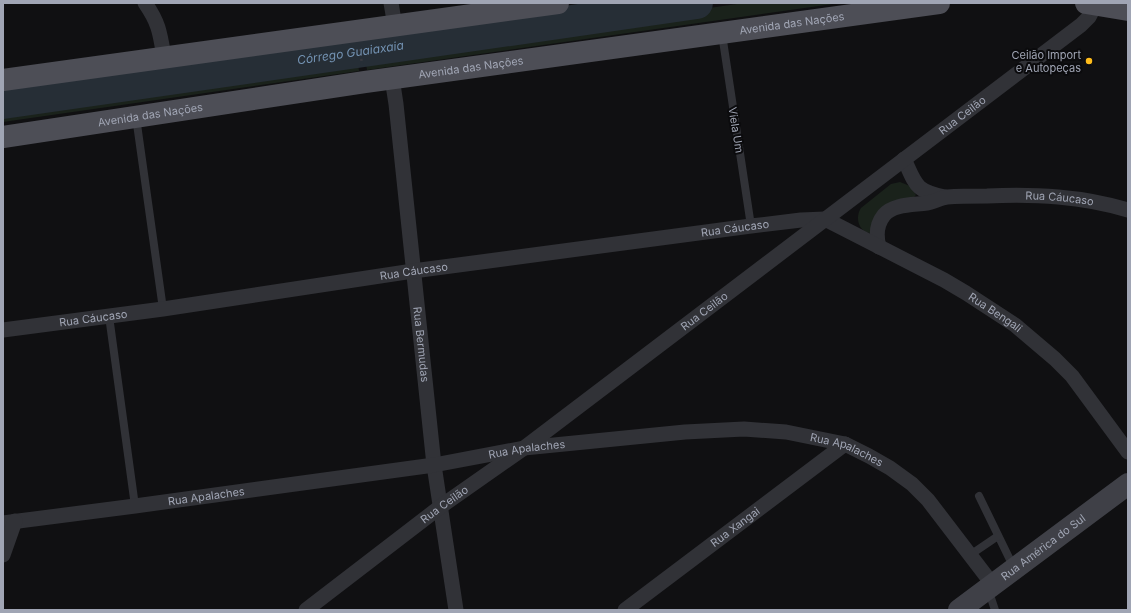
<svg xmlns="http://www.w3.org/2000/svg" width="1131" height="613" font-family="Inter,sans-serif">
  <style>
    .green { fill: #1a221b }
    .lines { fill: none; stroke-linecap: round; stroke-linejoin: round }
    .river { stroke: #262e36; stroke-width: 32 }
    .path { stroke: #37383e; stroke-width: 2.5; stroke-dasharray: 2 3; stroke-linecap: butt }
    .lane { stroke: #313237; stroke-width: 8 }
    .street { stroke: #313237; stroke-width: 15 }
    .secondary { stroke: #3f4047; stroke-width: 22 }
    .primary { stroke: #4d4e56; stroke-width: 22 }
    .poi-dot { fill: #ffbc1b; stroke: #0b0b0d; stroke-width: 1.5 }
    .labels { text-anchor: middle; stroke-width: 4; stroke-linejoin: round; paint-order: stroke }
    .street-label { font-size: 11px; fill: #a0a5b4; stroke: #0b0b0d }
    .poi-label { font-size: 11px; fill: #a0a5b4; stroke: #0b0b0d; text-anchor: end }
    .water-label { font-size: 12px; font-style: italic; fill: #7392b2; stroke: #0b0b0d }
  </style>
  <rect width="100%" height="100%" fill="#101012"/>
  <!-- green -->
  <g class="green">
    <path d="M744,3H840L367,70L365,57Z"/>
    <path d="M357,58L359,71L3,122V109Z"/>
    <path d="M900,182L910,186L916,195L914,197L897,201L871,233C858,232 855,217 861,208L891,184Z"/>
  </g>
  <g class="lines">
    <!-- river -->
    <path class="river" id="s1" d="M3,103L697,3"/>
    <!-- path -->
    <path class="path" d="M360,49L362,64"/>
    <!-- lane -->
    <g class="lane">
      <path d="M722,34L751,226"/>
      <path d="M136,117L163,309"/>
      <path d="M109,316L135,506"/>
      <path d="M979,496L1014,568"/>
      <path d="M970,555L998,536"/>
      <path d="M988,589L995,610"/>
    </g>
    <!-- street -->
    <g class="street">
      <path d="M145,3C159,23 160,33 164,57"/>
      <path d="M391,3L395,26"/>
      <path id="s2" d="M392,78L396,104L434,465L456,610"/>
      <path d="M904,159C916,185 915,191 945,197"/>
      <path id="s3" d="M879,247C876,236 876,225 884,215C893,204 913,205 927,203C934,202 940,198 947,197C960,196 974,196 987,196C1036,194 1081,196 1128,210"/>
      <path id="s4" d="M3,330L163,309L413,271L751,226L801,220L825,219L944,280L966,293L1015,325L1055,359L1072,376L1128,452"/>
      <path id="s5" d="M3,523L135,506L434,465L524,448L685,432L744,429L786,432L845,444L869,456L890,468L912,484L928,500L993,585"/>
      <path d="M3,555L15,521"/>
      <path id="s6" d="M306,610L440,507L524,448L1081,25L1089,17L1096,4"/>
      <path id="s7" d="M625,610L845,444"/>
    </g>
    <!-- secondary -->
    <path class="secondary" id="s8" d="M959,610L1128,484"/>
    <!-- primary -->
    <g class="primary">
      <path d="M1086,3L1128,10"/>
      <path d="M3,80L558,3"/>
      <path id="s9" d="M3,137L365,82L939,3"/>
    </g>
  </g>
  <!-- markers -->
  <circle class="poi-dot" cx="1089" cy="61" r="4"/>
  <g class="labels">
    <!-- street labels -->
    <g class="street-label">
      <text dy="4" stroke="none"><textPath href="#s9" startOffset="797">Avenida das Nações</textPath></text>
      <text dy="4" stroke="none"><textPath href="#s9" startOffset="473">Avenida das Nações</textPath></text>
      <text dy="4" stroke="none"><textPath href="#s9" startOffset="149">Avenida das Nações</textPath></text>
      <text dy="4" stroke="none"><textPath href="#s6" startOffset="822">Rua Ceilão</textPath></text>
      <text transform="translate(736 130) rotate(81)" y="4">Viela Um</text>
      <text dy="4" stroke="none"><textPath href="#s3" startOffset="213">Rua Cáucaso</textPath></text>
      <text dy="4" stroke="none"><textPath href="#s4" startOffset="739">Rua Cáucaso</textPath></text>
      <text dy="4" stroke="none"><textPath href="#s4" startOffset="415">Rua Cáucaso</textPath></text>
      <text dy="4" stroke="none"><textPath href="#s6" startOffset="498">Rua Ceilão</textPath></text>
      <text dy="4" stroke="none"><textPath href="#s4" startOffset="1024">Rua Bengali</textPath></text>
      <text dy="4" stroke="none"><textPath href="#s4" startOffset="91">Rua Cáucaso</textPath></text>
      <text dy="4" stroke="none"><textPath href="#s2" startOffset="268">Rua Bermudas</textPath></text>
      <text dy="4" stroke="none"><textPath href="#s5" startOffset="529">Rua Apalaches</textPath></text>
      <text dy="4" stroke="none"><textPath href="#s5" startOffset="853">Rua Apalaches</textPath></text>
      <text dy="4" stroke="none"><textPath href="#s5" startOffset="205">Rua Apalaches</textPath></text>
      <text dy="4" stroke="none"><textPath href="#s6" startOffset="174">Rua Ceilão</textPath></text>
      <text dy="4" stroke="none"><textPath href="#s7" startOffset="138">Rua Xangai</textPath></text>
      <text dy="4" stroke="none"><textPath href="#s8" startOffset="105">Rua América do Sul</textPath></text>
    </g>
    <!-- poi labels -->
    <g class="poi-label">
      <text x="1081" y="59">Ceilão Import<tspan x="1081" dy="13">e Autopeças</tspan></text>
    </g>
    <!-- water labels -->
    <g class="water-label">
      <text dy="4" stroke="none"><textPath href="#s1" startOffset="351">Córrego Guaiaxaia</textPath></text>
    </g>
  </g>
  <!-- border -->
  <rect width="1131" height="613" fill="none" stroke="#a0a5b4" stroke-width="8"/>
</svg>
